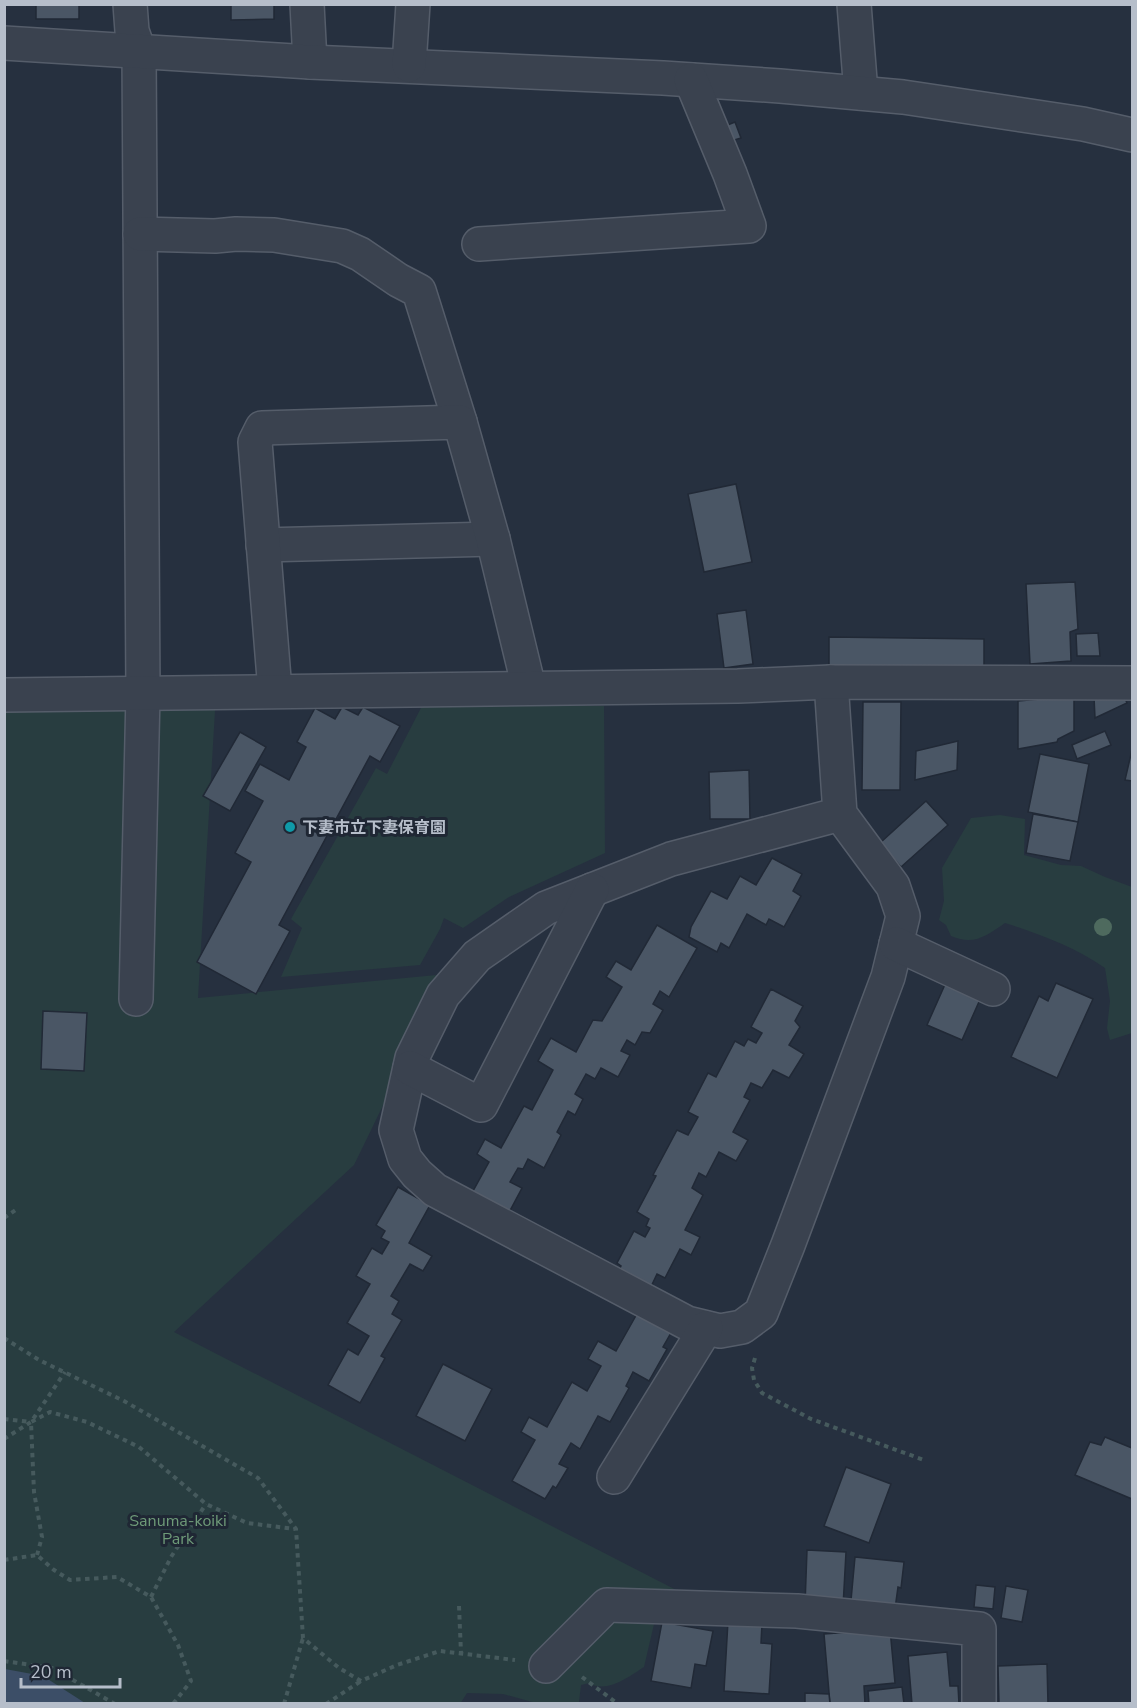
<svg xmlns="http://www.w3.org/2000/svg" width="1137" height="1708" font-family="'Nunito Sans','Noto Sans JP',sans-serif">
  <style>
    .green { fill: #283d40 }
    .water { fill: #3c4e67 }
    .building { fill: #4a5665; stroke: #212936; stroke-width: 1.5 }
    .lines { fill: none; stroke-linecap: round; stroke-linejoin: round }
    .minor-casing { stroke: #555d6a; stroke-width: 36 }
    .path { stroke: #465a5d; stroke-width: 4; stroke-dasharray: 4.5 4.5; stroke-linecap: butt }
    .minor { stroke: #3a424f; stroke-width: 33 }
    .tree { fill: #4e6a5e }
    .culture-dot { fill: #0f9aa8; stroke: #1f2734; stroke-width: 2 }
    .labels { text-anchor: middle; stroke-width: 6; stroke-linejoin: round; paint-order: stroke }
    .poi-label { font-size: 16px; font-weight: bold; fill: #b6beca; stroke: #1f2734; text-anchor: start }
    .park-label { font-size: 16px; fill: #6e9a78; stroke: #1f2734 }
  </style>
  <rect width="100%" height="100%" fill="#26303f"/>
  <!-- green -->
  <g class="green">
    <path d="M216,694L198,998L447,974L354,1165L174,1332L684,1594L658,1607L644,1667C630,1676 607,1694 589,1683L581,1685L579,1702L536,1703L503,1694L467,1693L460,1704L5,1703L4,695Z"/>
    <path d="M423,704L604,706L605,853L509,897L463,928L444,918L440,929L420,965L281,977L302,928L291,919L376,768L387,774Z"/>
    <path d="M1000,815L1025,819L1024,855L1061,865L1081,866L1105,877L1132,887V1033L1110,1040L1107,1028L1110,1001L1105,968C1075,947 1039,934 1005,923C986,936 974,946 951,936L946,925L939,920L944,901L942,868L971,818Z"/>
  </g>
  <!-- water -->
  <path class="water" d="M5,1669L43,1676L85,1703H5Z"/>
  <!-- building -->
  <g class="building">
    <rect x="36" y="4" width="43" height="15"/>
    <path d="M231,4H274V19L231,20Z"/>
    <path d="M735,122L741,138L731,141L725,126Z"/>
    <path d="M736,484L752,562L704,572L688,494Z"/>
    <path d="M1075,582L1078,629L1070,632L1071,661L1030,664L1026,584Z"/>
    <path d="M746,610L753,664L724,668L717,614Z"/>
    <path d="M1098,633L1100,656H1077L1076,634Z"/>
    <path d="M829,637L984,639V673L829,672Z"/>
    <path d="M1123,694L1127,703L1095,718L1094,697Z"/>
    <path d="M1074,696V731L1058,739L1057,742L1018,749V701Z"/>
    <path d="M863,702H901L900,790H862Z"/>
    <path d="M342,707L358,715L363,707L400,726L380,762L370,756L279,925L290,931L256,994L197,962L251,862L235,853L263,801L245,791L260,764L289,780L306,747L297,742L315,708L335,719Z"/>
    <path d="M1105,731L1111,745L1077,759L1072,745Z"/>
    <path d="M240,732L266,747L230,811L203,796Z"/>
    <path d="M958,741L957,770L915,780L916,751Z"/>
    <path d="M1132,750V781L1125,780Z"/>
    <path d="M1040,754L1089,764L1078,822L1028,812Z"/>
    <path d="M749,770L750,819H710L709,772Z"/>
    <path d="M926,801L948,825L901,867L880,843Z"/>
    <path d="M1033,814L1078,822L1070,861L1026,853Z"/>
    <path d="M772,858L802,874L793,891L801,896L784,927L769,919L766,925L747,914L729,948L721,943L717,952L689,937L691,927L711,891L727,899L740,876L756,885Z"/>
    <path d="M657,925L697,948L669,997L660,991L653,1004L663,1010L650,1033L642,1032L635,1045L627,1040L621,1051L630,1055L618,1077L601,1068L595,1079L586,1074L575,1094L583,1099L575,1115L568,1111L557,1132L561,1135L544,1168L528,1159L523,1169L518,1168L510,1182L522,1188L504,1222L467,1202L489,1162L477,1154L485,1139L501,1148L524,1106L532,1110L553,1070L538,1061L551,1038L576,1052L593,1020L602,1021L622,987L606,977L616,961L631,970Z"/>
    <path d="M947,980L982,995L962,1040L927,1025Z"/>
    <path d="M1056,983L1093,999L1057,1078L1011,1057L1039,996L1048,1001Z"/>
    <path d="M771,989L803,1006L795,1021L800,1027L789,1045L804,1054L789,1078L773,1070L762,1088L751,1083L744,1097L750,1100L733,1132L748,1140L736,1161L719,1152L706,1177L699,1173L692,1188L703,1195L685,1230L700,1237L691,1255L680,1249L665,1278L657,1274L648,1293L615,1277L621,1266L617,1263L634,1231L645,1237L650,1228L646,1226L649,1219L637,1212L656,1176L653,1175L677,1130L688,1135L698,1117L688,1112L708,1073L716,1077L735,1041L744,1046L748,1039L756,1043L762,1033L751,1027Z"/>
    <path d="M43,1011L87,1013L84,1071L41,1069Z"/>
    <path d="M398,1187L430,1205L409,1243L432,1256L423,1271L410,1264L391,1296L399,1301L392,1314L402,1320L381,1356L385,1358L360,1403L328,1385L348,1349L358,1355L369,1336L347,1323L370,1284L356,1276L372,1248L382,1254L389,1242L381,1238L385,1231L376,1225Z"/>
    <path d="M638,1312L672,1331L663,1347L667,1349L649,1381L633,1372L626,1386L629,1388L610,1422L598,1416L580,1449L571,1443L559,1464L568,1468L556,1488L553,1486L545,1499L512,1481L535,1440L521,1432L529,1417L547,1427L572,1382L587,1391L601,1366L588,1359L598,1341L616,1351Z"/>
    <path d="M443,1364L492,1389L465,1441L416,1416Z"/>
    <path d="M1105,1437L1132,1448V1499L1075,1475L1090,1442L1101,1445Z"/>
    <path d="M846,1467L891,1484L869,1543L824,1526Z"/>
    <path d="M807,1550L846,1552L843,1607L805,1605Z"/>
    <path d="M855,1557L904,1562L901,1588L898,1587L894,1616L850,1611Z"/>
    <path d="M976,1585L995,1587L993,1609L974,1607Z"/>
    <path d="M1006,1586L1028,1590L1022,1622L1001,1618Z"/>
    <path d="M728,1621L762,1623L761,1643L772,1644L769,1694L724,1691Z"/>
    <path d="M662,1622L713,1631L706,1666L695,1664L691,1688L651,1681Z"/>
    <path d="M890,1629L895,1683L864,1686L865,1704H830L824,1634Z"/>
    <path d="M947,1652L950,1686H958L959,1704H912L908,1656Z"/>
    <path d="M1047,1664L1048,1704H999L998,1666Z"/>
    <path d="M902,1687L904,1704H869L868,1691Z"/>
    <path d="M805,1693L829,1694L830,1704H805Z"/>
  </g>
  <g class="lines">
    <!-- minor casing -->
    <g class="minor-casing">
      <g id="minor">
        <path d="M130,4L132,31L139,51L143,694L136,999"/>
        <path d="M307,4L310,62"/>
        <path d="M854,4L861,93"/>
        <path d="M4,43L310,62L663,78L780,86L903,97L1083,124L1132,135"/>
        <path d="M409,65L413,4"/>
        <path d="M140,234L215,236L236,234L274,235L342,246L360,254L398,280L419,291L460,422"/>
        <path d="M479,244L749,226L730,174L691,80"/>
        <path d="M263,545L493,539"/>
        <path d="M831,682L840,814L671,859L546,908L477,956L443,995L412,1058L396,1130L405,1159L417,1174L435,1190L687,1323L720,1331L742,1327L761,1313L788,1245L888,977L903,916L893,886L840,814"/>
        <path d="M275,691L255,442L262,428L460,422L493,539L529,688"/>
        <path d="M4,695L738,686L831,682L1132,683"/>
        <path d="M896,944L993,989"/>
        <path d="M410,1068L481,1105L592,890"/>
        <path d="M614,1477L706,1328"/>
        <path d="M546,1666L607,1605L797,1611L979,1629V1704"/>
      </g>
    </g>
    <!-- path -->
    <g class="path">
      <path d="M4,1218L17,1209"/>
      <path d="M4,1338L39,1360L124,1401L258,1478L296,1529L303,1638L339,1668L361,1681L397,1665L440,1651L515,1660"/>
      <path d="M755,1358L752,1368L754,1380L762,1393L811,1419L924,1460"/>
      <path d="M4,1419L30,1422"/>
      <path d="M4,1439L31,1422L65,1372"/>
      <path d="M37,1555L42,1537L34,1492L31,1422L50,1412L87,1422L139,1447L206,1504L247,1523L295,1529"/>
      <path d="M4,1560L37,1555L54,1570L70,1580L117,1577L151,1597L178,1645L191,1681L173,1704"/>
      <path d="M151,1597L171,1557L206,1504"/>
      <path d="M459,1606L461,1653"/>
      <path d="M4,1661L52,1668L115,1704"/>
      <path d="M582,1677L618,1704"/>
      <path d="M284,1704L303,1638"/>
      <path d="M326,1704L361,1681"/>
    </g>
    <!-- minor -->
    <use href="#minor" class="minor"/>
  </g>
  <!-- trees -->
  <circle class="tree" cx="1103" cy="927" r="9"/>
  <!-- markers -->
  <circle class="culture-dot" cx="290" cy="827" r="6"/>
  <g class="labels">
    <!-- poi labels -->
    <g class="poi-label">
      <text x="302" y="833">下妻市立下妻保育園</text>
    </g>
    <!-- park labels -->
    <g class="park-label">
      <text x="178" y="1526">Sanuma-koiki<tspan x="178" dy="18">Park</tspan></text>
    </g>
  </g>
  <!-- border -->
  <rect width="1137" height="1708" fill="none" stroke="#b6beca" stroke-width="12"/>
  <!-- scale -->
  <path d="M21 1678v9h99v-9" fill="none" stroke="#b6beca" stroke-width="3"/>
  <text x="30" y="1678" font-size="18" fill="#b6beca" stroke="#1f2734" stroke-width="4.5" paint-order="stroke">20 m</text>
</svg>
